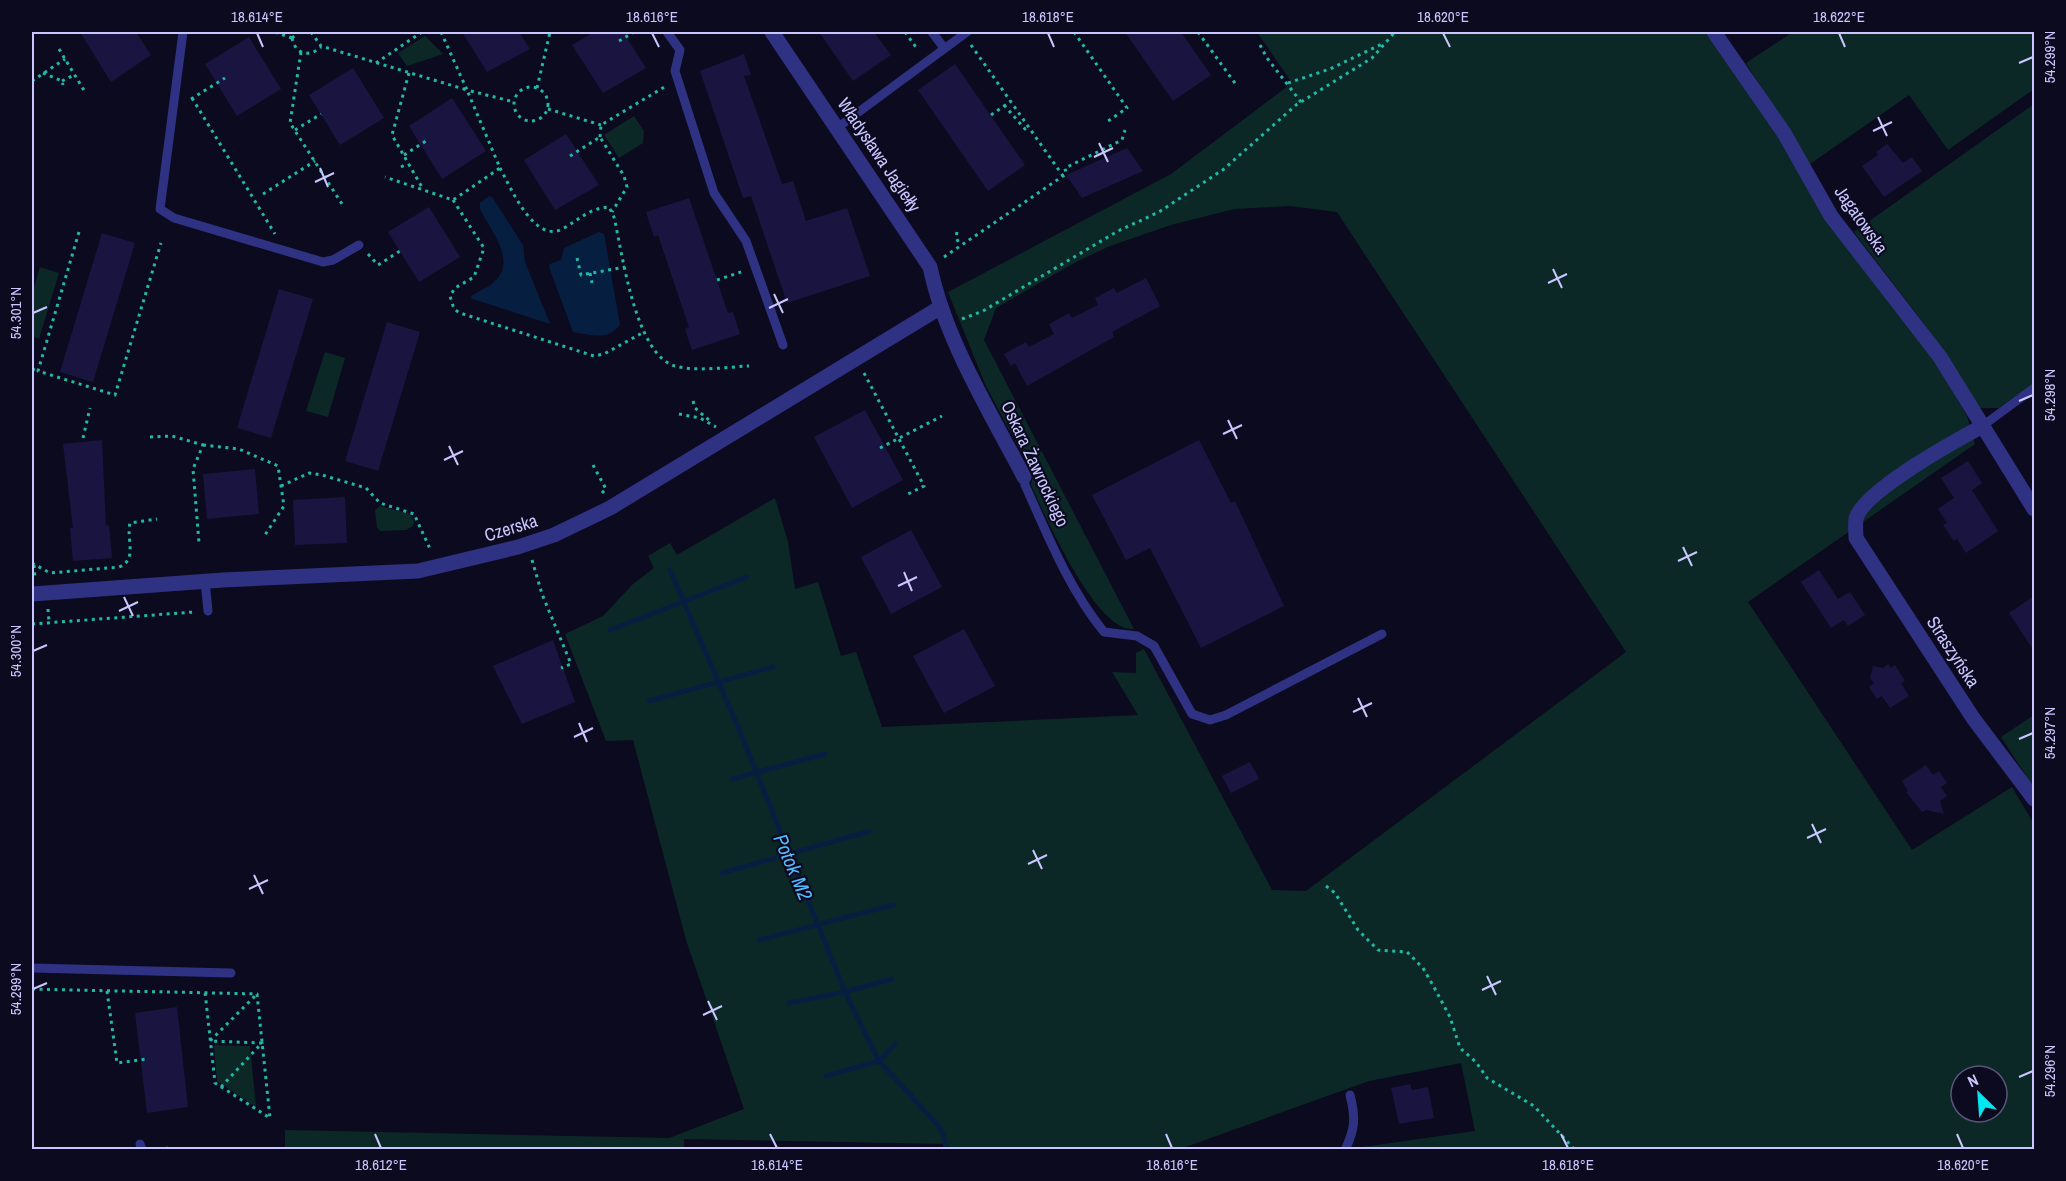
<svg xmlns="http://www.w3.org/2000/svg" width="2066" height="1181" font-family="'Archivo Narrow',sans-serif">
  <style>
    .green { fill: #0c2826; fill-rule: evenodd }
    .water { fill: #061f40 }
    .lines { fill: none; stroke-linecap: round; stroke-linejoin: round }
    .stream { stroke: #061f40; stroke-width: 5 }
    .building { fill: #1a1441 }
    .path { stroke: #20b9a7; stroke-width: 3; stroke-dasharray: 3 4.5; stroke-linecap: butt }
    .lane { stroke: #2f3182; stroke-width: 9 }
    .street { stroke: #2f3182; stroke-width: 15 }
    .ticks { fill: none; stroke: #c9c6ff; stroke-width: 2 }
    .labels { text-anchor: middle; stroke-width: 4.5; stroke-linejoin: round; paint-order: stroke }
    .street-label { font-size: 18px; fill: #c9c6ff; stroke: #0c0a1e }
    .water-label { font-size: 20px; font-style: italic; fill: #54baff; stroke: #0c0a1e }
    .neatline { fill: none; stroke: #c9c6ff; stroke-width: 2 }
    .ticks-label { font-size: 15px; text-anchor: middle; fill: #c9c6ff }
  </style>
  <rect width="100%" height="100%" fill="#0c0a1e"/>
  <!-- green -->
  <g class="green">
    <path d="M1257,32H1708L1935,361L1967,416L1975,444L1748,602L1912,850L2012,787L2034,824V1149H1361L1363,1147L1475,1131L1461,1063L1369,1081L1180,1149L949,1150L948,1144L684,1139V1150H285V1130L669,1138L744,1109L686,940L633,740L606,741L565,634L603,616L633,584L654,568L648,556L670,543L677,555L775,498L788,542L795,589L818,582L841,656L856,652L882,727L1138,715L1112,672L1136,673V653L1144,649L1272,890L1306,891L1626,652L1337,212L1290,206L1234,209L1171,225L1110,246L1076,262L996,308L984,340L1134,629C1096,633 1045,515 1031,485L1033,475L985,384L948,292L1171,174L1292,83ZM1961,1076H1997V1112H1961Z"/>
    <path d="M1793,32H2034V89L1948,150L1909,95L1810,164L1746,63Z"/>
    <path d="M425,36L443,54L407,66L398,53Z"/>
    <path d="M2034,104V383L1999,408H1979L1925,325L1854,232Z"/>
    <path d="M634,116L644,131L643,143L619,158L604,135Z"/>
    <path d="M40,267L59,273L39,339L32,336V294Z"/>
    <path d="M325,352L345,358L328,417L306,411Z"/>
    <path d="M380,506L410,514L414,521L413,526L406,530L380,531L377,527L375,510Z"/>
    <path d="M2034,715V788L2001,737Z"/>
    <path d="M214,1045L250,1046L256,1107L217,1081Z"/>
  </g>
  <!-- water -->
  <g class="water">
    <path d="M489,196L492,197L523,245L525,262L550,324L470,298C476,291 487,289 494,282C518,261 490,230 480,209V203Z"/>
    <path d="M599,232L604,234L620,325C607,341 591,335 573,332L549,267L550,264L561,260L564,248Z"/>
  </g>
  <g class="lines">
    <!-- stream -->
    <g class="stream">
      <path d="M670,570L741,734L845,992L879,1061L937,1124L943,1133L946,1147"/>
      <path d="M610,630L747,577"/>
      <path d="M649,701L773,667"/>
      <path d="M732,779L825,754"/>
      <path d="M722,873L870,831"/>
      <path d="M759,940L893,905"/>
      <path d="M789,1003L845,992L892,979"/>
      <path d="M826,1076L879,1061L895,1044"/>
    </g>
  </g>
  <!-- building -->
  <g class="building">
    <path d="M80,32H136L151,55L111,82Z"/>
    <path d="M462,32H519L530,49L487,72Z"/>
    <path d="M594,32H623L646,68L603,93L572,45Z"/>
    <path d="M819,32H874L891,55L853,81Z"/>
    <path d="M1125,32H1181L1211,75L1173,101Z"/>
    <path d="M249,37L281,89L237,116L205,64Z"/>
    <path d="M744,54L751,75L744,76L782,184L793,181L806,221L847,208L870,276L787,303L751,196L743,198L700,71Z"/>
    <path d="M955,64L1025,165L988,191L918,90Z"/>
    <path d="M353,68L384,118L340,145L309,95Z"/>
    <path d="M452,98L486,151L442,179L409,126Z"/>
    <path d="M566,134L599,185L555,210L524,160Z"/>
    <path d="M1887,144L1903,163L1912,157L1922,171L1884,197L1862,166L1878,155L1876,152Z"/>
    <path d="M1127,148L1143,171L1082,198L1066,175Z"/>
    <path d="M689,198L728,313L733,312L740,334L692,350L685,329L689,327L658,235L654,237L646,212Z"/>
    <path d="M429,207L460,257L419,282L388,232Z"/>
    <path d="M102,233L135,243L93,382L60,372Z"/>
    <path d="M1146,278L1160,306L1112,332L1114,337L1027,386L1015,363L1011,366L1004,354L1026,342L1029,347L1054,334L1049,324L1069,313L1072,318L1098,305L1095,298L1114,288L1117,293Z"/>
    <path d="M279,289L313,299L271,438L237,428Z"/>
    <path d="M387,322L420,332L378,471L345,461Z"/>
    <path d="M865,410L903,480L852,508L814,437Z"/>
    <path d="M102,440L106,526L109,525L112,558L73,561L70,528H73L63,444Z"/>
    <path d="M1199,440L1231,503L1235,501L1284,606L1201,648L1150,548L1126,560L1092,495Z"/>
    <path d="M1968,461L1982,483L1972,490L1998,531L1966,553L1957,539L1954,541L1943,525L1947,523L1938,509L1954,498L1941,478Z"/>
    <path d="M255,469L259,514L207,519L203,474Z"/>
    <path d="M345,497L347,543L295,545L293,500Z"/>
    <path d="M911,530L942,587L891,614L861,557Z"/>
    <path d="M1819,570L1838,599L1850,592L1865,615L1848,626L1844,620L1831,628L1801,582Z"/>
    <path d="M2034,596V651L2009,613Z"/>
    <path d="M964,629L995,686L944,713L913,656Z"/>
    <path d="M553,640L575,702L522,724L493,666Z"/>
    <path d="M1888,664L1891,668L1895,665L1905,681L1901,683L1909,696L1890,708L1882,696L1877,699L1869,687L1874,683L1870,678L1873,666L1883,668Z"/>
    <path d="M1250,762L1259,779L1231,793L1222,776Z"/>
    <path d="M1926,765L1933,775L1939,771L1947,783L1941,787L1947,796L1940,801L1944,814L1926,810L1922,812L1906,792L1908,791L1902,781Z"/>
    <path d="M177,1007L188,1107L147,1113L135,1013Z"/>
    <path d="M1410,1084L1412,1090L1428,1087L1434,1118L1399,1124L1391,1088Z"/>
  </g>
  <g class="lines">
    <!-- path -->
    <g class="path">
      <path d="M275,32L292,38"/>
      <path d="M311,32L321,46L467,90L500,168L453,200L385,177"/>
      <path d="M441,32L467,90L514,102"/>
      <path d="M905,32L918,50"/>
      <path d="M1074,32L1127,108L1108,121"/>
      <path d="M1198,32L1237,86"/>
      <path d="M292,38C295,54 309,58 321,47"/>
      <path d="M292,38L299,32"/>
      <path d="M619,41L634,32"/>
      <path d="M971,45L1063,176"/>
      <path d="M1260,45L1267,58L1301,102"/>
      <path d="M59,49L85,92"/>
      <path d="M301,52L290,123L342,204"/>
      <path d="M376,63L422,32"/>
      <path d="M43,73L62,81L63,85"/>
      <path d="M409,73L392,135L423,189"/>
      <path d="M32,81L65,59"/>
      <path d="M62,81L74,75"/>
      <path d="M1288,83L1330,69L1384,43"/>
      <circle cx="531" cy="104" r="17"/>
      <path d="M537,88L550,32"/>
      <path d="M192,98L275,234"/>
      <path d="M191,99L225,78"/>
      <path d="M1004,105L1025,129L1028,126"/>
      <path d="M548,109L601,125"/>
      <path d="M991,115L1011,101"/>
      <path d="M295,130L321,114"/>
      <path d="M600,137L601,125L666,86"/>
      <path d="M404,155L429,139"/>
      <path d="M570,156L600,137L624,176L627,187L612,212"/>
      <path d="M401,167L407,164"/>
      <path d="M500,168C511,188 535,246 564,228C580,219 590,208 609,207L614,217C622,251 635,355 675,366C698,372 726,367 749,366"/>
      <path d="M263,194L315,161"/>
      <path d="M453,200L484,248L474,277L455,288L450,296L454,309L460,313L594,356L604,354L644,332"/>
      <path d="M79,232L38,371L115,395L161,243"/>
      <path d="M957,232L956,237L960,246"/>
      <path d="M368,254L378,265L400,251"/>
      <path d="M944,257L1066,174L1065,168L1122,140L1125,130"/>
      <path d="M577,258L581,275L625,267"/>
      <path d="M590,273L592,283"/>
      <path d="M717,280L744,271"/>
      <path d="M962,319L983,311L1118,231L1159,212L1224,169L1296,105L1372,58L1395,32"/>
      <path d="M32,369L38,371"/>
      <path d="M864,373L924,486L906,495"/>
      <path d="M693,401L695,408L710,421"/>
      <path d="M679,414L700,418L716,427"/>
      <path d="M150,437L172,436L203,445L193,469L199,543"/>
      <path d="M83,438L90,408"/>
      <path d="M203,445L239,449L278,466L284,506L263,538"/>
      <path d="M880,448L942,416"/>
      <path d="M593,465L606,489L602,493"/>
      <path d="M281,486L309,473L322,475L366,488L380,503L414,514L431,551"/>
      <path d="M532,560L542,594L571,664L561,668"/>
      <path d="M32,563L50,573L119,567C138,560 126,539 130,523L157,519"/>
      <path d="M34,565L35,579"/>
      <path d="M48,609L49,622"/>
      <path d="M32,624L194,612"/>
      <path d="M1326,886L1335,893L1358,930L1378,950L1407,952L1423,968L1435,989L1450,1017L1460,1048L1476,1062L1487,1078L1534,1106L1575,1150"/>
      <path d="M32,989C107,991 182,992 257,994L270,1118L215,1083L205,992"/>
      <path d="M107,991L117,1063L147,1059"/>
      <path d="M221,1087L262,1043L210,1041L257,994"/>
      <path d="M166,1147L167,1150"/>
    </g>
    <!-- lane -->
    <g class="lane">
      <path d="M183,32L160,209L174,218L323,262L333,260L359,245"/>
      <path d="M667,32L680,50L675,71L714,193L746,241L783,345"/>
      <path d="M932,32L944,48"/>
      <path d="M837,128L967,32"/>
      <path d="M1981,427L2034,388"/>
      <path d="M1024,477L1025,485C1048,536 1069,589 1104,632L1137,636L1154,646L1192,714L1210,720L1226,715L1382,634"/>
      <path d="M205,581L208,611"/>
      <path d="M32,968L231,973"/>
      <path d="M140,1144L142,1150"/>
      <path d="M1345,1150C1355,1129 1356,1118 1350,1095"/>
    </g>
    <!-- street -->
    <g class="street">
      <path d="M772,32L930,267C945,339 990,412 1024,477"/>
      <path d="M1714,32L1784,133L1831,216L1940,357L2034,509"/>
      <path d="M1981,427C1955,441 1862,492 1856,519C1855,525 1856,532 1856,538L1973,718L2034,799"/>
      <path d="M32,594L223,580L418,571L518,547L554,535L610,508L941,307"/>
    </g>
  </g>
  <!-- ticks -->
  <path class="ticks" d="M257,33L263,47M652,33L659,47M1048,33L1054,47M1443,33L1450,47M1839,33L1845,47M2019,63L2033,57M1878,117L1887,136M1873,131L1892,122M1099,143L1108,162M1094,157L1113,148M320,168L328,187M315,182L334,173M1553,269L1562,288M1548,283L1567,274M774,294L783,313M769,308L788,299M33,313L47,307M2019,401L2033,395M1228,420L1237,439M1223,434L1242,425M449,446L458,465M444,460L463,451M1683,547L1692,566M1678,561L1697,552M904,572L912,591M898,586L917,577M124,597L133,616M119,611L138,602M33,651L47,645M1358,698L1367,717M1353,712L1372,703M579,723L587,742M574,737L593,728M2019,739L2033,733M1812,824L1821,843M1807,838L1826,829M1033,850L1042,869M1028,864L1047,855M254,875L263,894M249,889L268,880M1487,976L1496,995M33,989L47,983M1482,990L1501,981M708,1001L717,1020M703,1015L722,1006M2019,1077L2033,1071M375,1134L381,1148M770,1134L777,1148M1166,1134L1172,1148M1561,1134L1568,1148M1957,1134L1963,1148"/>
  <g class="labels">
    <!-- street labels -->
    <g class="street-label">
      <text transform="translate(879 155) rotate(56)" y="6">Władysława Jagiełły</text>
      <text transform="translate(1861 220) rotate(55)" y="6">Jagatowska</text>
      <text transform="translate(1035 464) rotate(65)" y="6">Oskara Żawrockiego</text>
      <text transform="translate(511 528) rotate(-17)" y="6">Czerska</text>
      <text transform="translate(1953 652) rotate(57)" y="6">Straszyńska</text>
    </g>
    <!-- water labels -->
    <g class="water-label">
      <text transform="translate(793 867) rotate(67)" y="7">Potok M2</text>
    </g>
  </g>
  <!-- border -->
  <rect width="2066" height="1181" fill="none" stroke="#0c0a1e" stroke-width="66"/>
  <!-- north arrow -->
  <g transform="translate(1979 1094) rotate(335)"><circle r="28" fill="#0c0a1e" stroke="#585578" stroke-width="1.5"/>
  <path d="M0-4.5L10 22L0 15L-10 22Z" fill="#00e7f1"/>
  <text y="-9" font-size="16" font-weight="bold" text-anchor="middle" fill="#c9c6ff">N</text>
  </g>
  <rect x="33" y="33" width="2000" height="1115" class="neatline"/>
  <g class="ticks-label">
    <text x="257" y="22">18.614°E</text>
    <text x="652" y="22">18.616°E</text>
    <text x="1048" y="22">18.618°E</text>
    <text x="1443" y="22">18.620°E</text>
    <text x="1839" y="22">18.622°E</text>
    <text transform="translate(2050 57) rotate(-90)" y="5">54.299°N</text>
    <text transform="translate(16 313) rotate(-90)" y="5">54.301°N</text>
    <text transform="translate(2050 395) rotate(-90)" y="5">54.298°N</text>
    <text transform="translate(16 651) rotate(-90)" y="5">54.300°N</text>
    <text transform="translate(2050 733) rotate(-90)" y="5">54.297°N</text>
    <text transform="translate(16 989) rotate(-90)" y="5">54.299°N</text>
    <text transform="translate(2050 1071) rotate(-90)" y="5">54.296°N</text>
    <text x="381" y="1170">18.612°E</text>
    <text x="777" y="1170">18.614°E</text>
    <text x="1172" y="1170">18.616°E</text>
    <text x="1568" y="1170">18.618°E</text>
    <text x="1963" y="1170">18.620°E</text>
  </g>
</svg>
